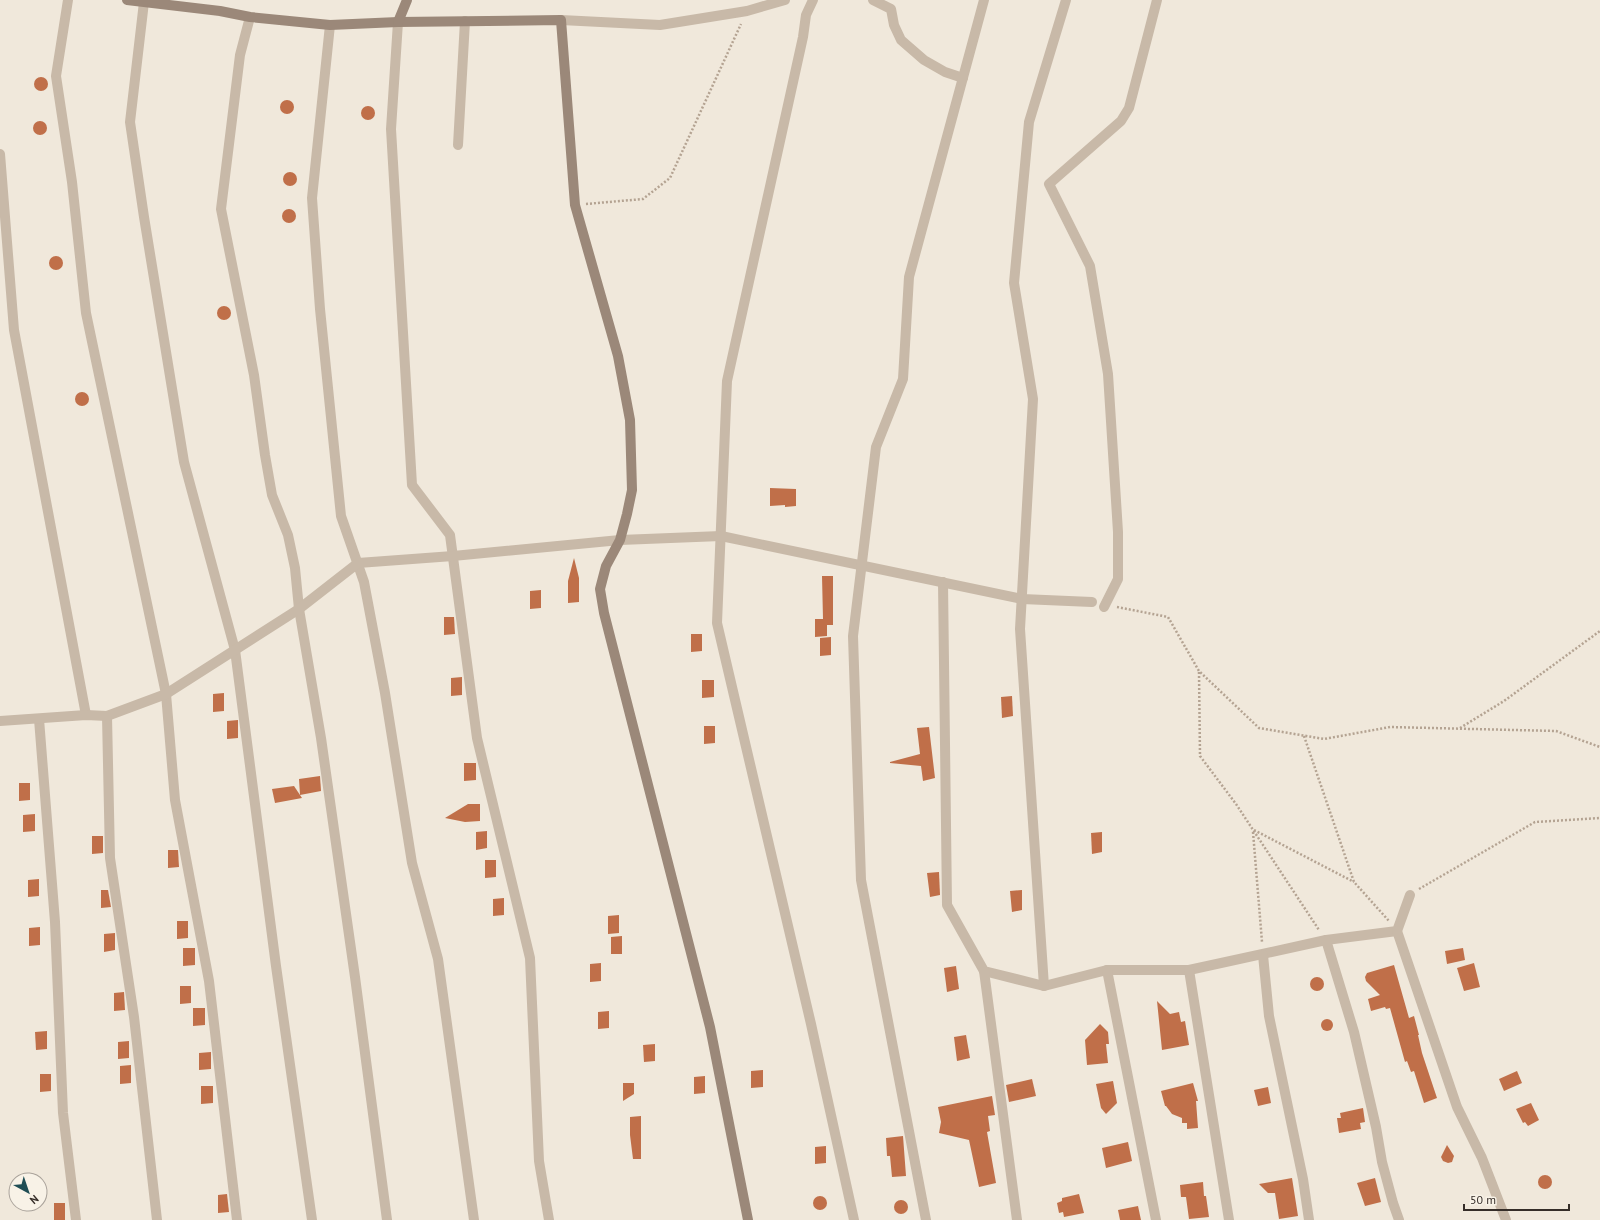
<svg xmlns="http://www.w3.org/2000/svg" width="1600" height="1220" font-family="'PT Sans',sans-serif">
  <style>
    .building { fill: #c06f49 }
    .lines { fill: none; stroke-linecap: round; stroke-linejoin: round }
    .path { stroke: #b4a392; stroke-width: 2.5; stroke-dasharray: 2 2; stroke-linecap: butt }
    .street { stroke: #c8b9a8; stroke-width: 10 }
    .secondary { stroke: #9b8879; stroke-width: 10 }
  </style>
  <rect width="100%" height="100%" fill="#f0e8db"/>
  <!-- building -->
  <g class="building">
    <circle cx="41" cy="84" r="7"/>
    <circle cx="287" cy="107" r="7"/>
    <circle cx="368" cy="113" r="7"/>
    <circle cx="40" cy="128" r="7"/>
    <circle cx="290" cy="179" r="7"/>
    <circle cx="289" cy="216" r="7"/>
    <circle cx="56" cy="263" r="7"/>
    <circle cx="224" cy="313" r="7"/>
    <circle cx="82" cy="399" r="7"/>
    <path d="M770,488L796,489V506L785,507V505L770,506Z"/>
    <path d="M574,558L579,578V602L568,603V581Z"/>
    <path d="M822,576H833V625H827V636L815,637V619H823Z"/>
    <path d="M541,590V608L530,609V591Z"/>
    <path d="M444,617H454L455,634L444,635Z"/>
    <path d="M691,634H702V651L691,652Z"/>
    <path d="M831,637V655L820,656V638Z"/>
    <path d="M462,677V695L451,696V678Z"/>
    <path d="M702,680H714V697L702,698Z"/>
    <path d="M224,693V711L213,712V694Z"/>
    <path d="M1012,696L1013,716L1002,718L1001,697Z"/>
    <path d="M238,720V738L227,739V721Z"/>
    <path d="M704,726H715V743L704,744Z"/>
    <path d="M929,727L935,778L923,781L921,766L890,763V762L920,754L917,728Z"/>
    <path d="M464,763H476V780L464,781Z"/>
    <path d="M320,776L321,791L300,795L299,779Z"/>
    <path d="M19,783H30V800L19,801Z"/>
    <path d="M294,786L302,798L275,803L272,789Z"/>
    <path d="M468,804H480V821L465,822L445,818Z"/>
    <path d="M35,814V831L23,832V815Z"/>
    <path d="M487,831V848L476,850V832Z"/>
    <path d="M1102,832V852L1092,854L1091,833Z"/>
    <path d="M92,836H103V853L92,854Z"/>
    <path d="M168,850H178L179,867L168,868Z"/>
    <path d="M485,860H496V877L485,878Z"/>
    <path d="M939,872L940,895L930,897L927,873Z"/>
    <path d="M39,879V896L28,897V880Z"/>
    <path d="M101,890H108L111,907L101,908Z"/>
    <path d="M1022,890V910L1012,912L1010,891Z"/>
    <path d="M504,898V915L493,916V899Z"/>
    <path d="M619,915V933L608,934V916Z"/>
    <path d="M177,921H188V938L177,939Z"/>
    <path d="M40,927V945L29,946V928Z"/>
    <path d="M115,933V950L104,952V934Z"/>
    <path d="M622,936V954H611V937Z"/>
    <path d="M183,948H195V965L183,966Z"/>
    <path d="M1463,948L1465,960L1447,964L1445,951Z"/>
    <path d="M601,963V981L590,982V964Z"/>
    <path d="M1474,963L1480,987L1464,991L1457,968Z"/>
    <path d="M1394,965L1409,1018L1414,1016L1419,1035H1418L1422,1053L1437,1098L1424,1103L1414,1071L1411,1072L1407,1061L1405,1062L1390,1008L1386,1009L1385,1007L1371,1011L1368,999L1380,995L1366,981L1365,977L1367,973Z"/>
    <path d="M956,966L959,989L947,992L944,968Z"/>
    <circle cx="1317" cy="984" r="7"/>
    <path d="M180,986H191V1003L180,1004Z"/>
    <path d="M124,992L125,1010L114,1011V993Z"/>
    <path d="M1157,1001L1170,1014L1179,1012L1181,1022L1185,1021L1189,1045L1162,1050Z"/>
    <path d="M193,1008H205V1025L193,1026Z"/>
    <path d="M609,1011V1028L598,1029V1012Z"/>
    <circle cx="1327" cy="1025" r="6"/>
    <path d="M1100,1024L1108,1032L1109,1044H1106L1108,1063L1087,1065L1085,1040Z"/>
    <path d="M47,1031V1049L36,1050L35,1032Z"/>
    <path d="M966,1035L970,1058L957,1061L954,1037Z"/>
    <path d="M129,1041V1058L118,1059V1042Z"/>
    <path d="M655,1044V1061L644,1062L643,1045Z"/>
    <path d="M211,1052V1069L199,1070V1053Z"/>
    <path d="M131,1065V1083L120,1084V1066Z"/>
    <path d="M763,1070V1087L751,1088V1071Z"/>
    <path d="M1517,1071L1522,1083L1504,1091L1499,1079Z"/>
    <path d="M40,1074H51V1091L40,1092Z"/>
    <path d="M705,1076V1093L694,1094V1077Z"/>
    <path d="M1032,1079L1036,1096L1009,1102L1006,1085Z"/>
    <path d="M1113,1081L1117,1103L1106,1114L1101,1108L1096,1084Z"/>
    <path d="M623,1083H634V1094L623,1101Z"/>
    <path d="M1193,1083L1198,1101H1196L1198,1128L1187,1129V1123H1182V1118L1172,1114L1166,1106H1165L1161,1091Z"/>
    <path d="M201,1086H213V1103L201,1104Z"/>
    <path d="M1268,1087L1271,1103L1258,1106L1254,1090Z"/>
    <path d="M992,1096L995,1115L988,1116L990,1131L987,1132L996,1183L979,1187L969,1140L939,1133L941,1122L938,1107Z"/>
    <path d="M1531,1103L1539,1120L1528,1126L1525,1122L1523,1123L1516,1109Z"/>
    <path d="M1363,1108L1365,1122L1360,1123L1361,1129L1339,1133L1337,1118H1341L1340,1113Z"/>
    <path d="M641,1116V1159H633L630,1135V1117Z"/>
    <path d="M903,1136L906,1176L892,1177L890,1156H887L886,1138Z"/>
    <path d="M1128,1142L1132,1161L1106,1168L1102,1148Z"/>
    <path d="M1447,1145L1454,1156L1452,1162L1448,1163L1443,1161L1441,1157Z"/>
    <path d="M826,1146V1163L815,1164V1147Z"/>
    <circle cx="1545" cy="1182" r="7"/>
    <path d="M1292,1178L1298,1216L1279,1219L1275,1193H1268L1259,1184Z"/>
    <path d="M1375,1178L1381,1202L1365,1206L1357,1183Z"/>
    <path d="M1203,1182L1204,1196H1206L1209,1217L1189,1219L1186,1197H1181L1180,1185Z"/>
    <path d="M227,1194L229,1212L218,1213V1195Z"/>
    <path d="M1079,1194L1084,1213L1064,1217L1063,1212L1059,1213L1057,1203L1062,1201V1198Z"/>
    <circle cx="820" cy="1203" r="7"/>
    <circle cx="901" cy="1207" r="7"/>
    <rect x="54" y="1203" width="11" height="17"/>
    <path d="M1138,1206L1141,1220H1120L1118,1210Z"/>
  </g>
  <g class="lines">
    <!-- path -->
    <g class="path">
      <path d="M586,204L643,199L670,178L741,24"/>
      <path d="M1117,607L1168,617L1199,671L1259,728L1324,739L1390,727L1556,731L1600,747"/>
      <path d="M1199,672L1200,756L1236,804L1319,930"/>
      <path d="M1460,728L1504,701L1600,631"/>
      <path d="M1304,736L1354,882L1389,921"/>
      <path d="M1254,830L1354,882"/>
      <path d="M1253,832L1262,942"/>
      <path d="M1419,889L1535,822L1600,818"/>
    </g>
    <!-- street -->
    <g class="street">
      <path d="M68,0L56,76L72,182L86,313L166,694L175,800L209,981L237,1220"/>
      <path d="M813,0L806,15L803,37L727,381L717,623L811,1024L854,1220"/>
      <path d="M873,0L891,9L894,25L901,40L924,60L945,72L963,78"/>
      <path d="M144,2L130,122L144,217L184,462L235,650L276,966L312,1220"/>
      <path d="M250,17L240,55L221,209L254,375L265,455L272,495L288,535L295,568L299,609L321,738L355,977L387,1220"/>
      <path d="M561,20L660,25L747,11L785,0"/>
      <path d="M398,22L391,129L412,485L450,535L477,738L530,958L539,1161L549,1220"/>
      <path d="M330,25L312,198L320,309L341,516L364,582L385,693L412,863L438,959L474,1220"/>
      <path d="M458,145L465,21"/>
      <path d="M0,154L14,330L86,715"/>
      <path d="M943,582L947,905L984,971L1044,986L1107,970H1189L1326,940L1397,931L1410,895"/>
      <path d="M1104,607L1118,579V532L1108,374L1090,266L1049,184L1121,121L1129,108L1157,0"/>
      <path d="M107,716L110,858L134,1017L157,1220"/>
      <path d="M39,719L55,922L63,1113L76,1220"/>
      <path d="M0,721L86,715L107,716L166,694L299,609L358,563L453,556L620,540L721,536L1022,599L1092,602"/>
      <path d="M1397,931L1457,1107L1482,1158L1506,1220"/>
      <path d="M1326,940L1354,1032L1376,1127L1382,1162L1393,1203L1399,1220"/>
      <path d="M1263,955L1269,1016L1303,1179L1309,1220"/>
      <path d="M1107,970L1156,1220"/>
      <path d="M1189,970L1229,1220"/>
      <path d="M984,971L1017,1220"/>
      <path d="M1044,986L1020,629L1033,399L1014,283L1029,122L1066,0"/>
      <path d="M926,1220L861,880L853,636L876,447L903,379L909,277L984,0"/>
    </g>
    <!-- secondary -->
    <g class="secondary">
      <path d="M127,0L220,11L250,17L330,25L398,22L561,20L575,205L618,356L630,420L632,490L627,514L620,540L606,566L600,589L604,613L710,1027L748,1220"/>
      <path d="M398,22L407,0"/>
    </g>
  </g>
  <!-- north arrow -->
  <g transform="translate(28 1192) rotate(140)"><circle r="19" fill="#f8f2e7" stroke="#aaa39b"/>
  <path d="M0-3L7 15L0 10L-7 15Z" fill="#1f4d54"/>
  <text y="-6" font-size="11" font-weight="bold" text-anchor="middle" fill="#352d28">N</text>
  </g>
  <!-- scale -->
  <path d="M1464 1204v6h105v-6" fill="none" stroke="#352d28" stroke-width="2"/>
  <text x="1470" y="1204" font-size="12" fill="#352d28" stroke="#f8f2e7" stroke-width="3" paint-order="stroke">50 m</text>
</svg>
